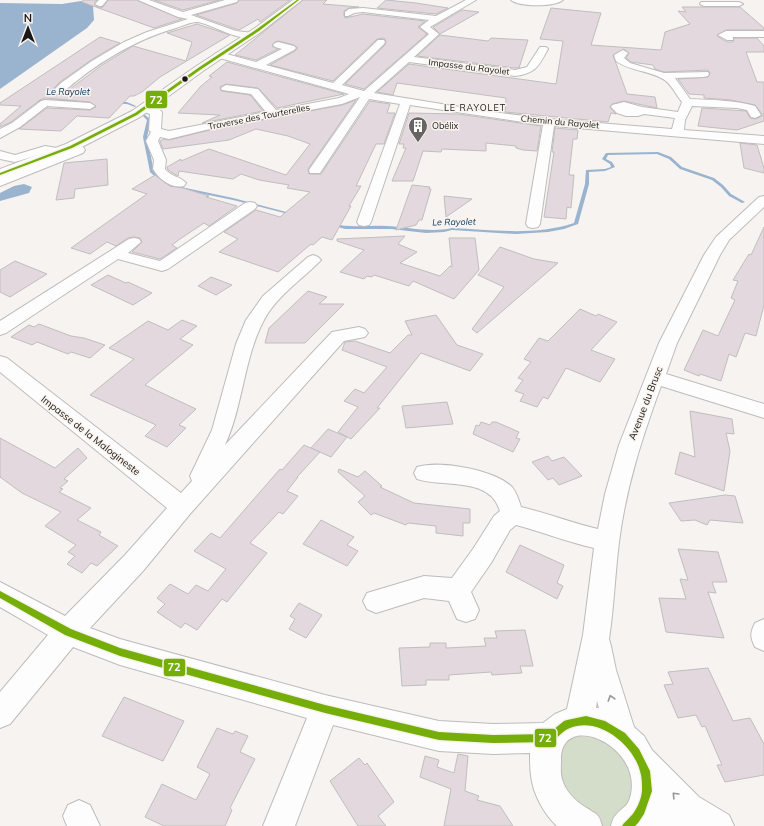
<svg xmlns="http://www.w3.org/2000/svg" width="764" height="826" font-family="Mulish,sans-serif">
  <style>
    .green { fill: #d3ddca }
    .water { fill: #9ab4cf }
    .lines { fill: none; stroke-linecap: round; stroke-linejoin: round }
    .stream { fill: #9ab4cf; fill-rule: evenodd }
    .building { fill: #e2d8de; stroke: #c0bebe }
    .minor-casing { stroke: #bebcba; stroke-width: 2 }
    .major-casing { stroke: #bebcba; stroke-width: 2 }
    .minor { fill: #fefdfd; fill-rule: evenodd }
    .major { fill: #fefdfd; fill-rule: evenodd }
    .bus-1-casing { stroke: #f9f3ee; stroke-width: 3 }
    .bus-1 { fill: #75ae08; fill-rule: evenodd }
    .oneway { stroke: #979696 }
    .bus-dot { fill: #1a1817; stroke: #f9f3ee; stroke-width: 1.5 }
    .labels { text-anchor: middle; stroke-width: 3; stroke-linejoin: round; paint-order: stroke }
    .far-street-label { font-size: 9px; fill: #1a1817; stroke: #f9f3ee }
    .far-water-label { font-size: 9px; font-style: italic; fill: #09345a; stroke: #f9f3ee }
    .far-neighbourhood-label { font-size: 9px; letter-spacing: 1px; fill: #1a1817; stroke: #f9f3ee }
    .far-poi-label { font-size: 9px; fill: #1a1817; stroke: #f9f3ee; text-anchor: start }
    .street-label { font-size: 10px; fill: #1a1817; stroke: #f9f3ee }
    .line-badge { stroke: #f9f3ee; stroke-width: 1.5 }
    .badge-label { font-size: 11px; text-anchor: middle; font-weight: bold; fill: #fff }
  </style>
  <rect width="100%" height="100%" fill="#f6f3f1"/>
  <!-- green -->
  <path class="green" d="M577,720L641,761L627,826H586L545,750Z"/>
  <!-- water -->
  <g class="water">
    <path d="M81,1L93,6L94,20L87,28L0,89V3L62,4Z"/>
    <path d="M24,184L32,187L29,193L0,201V193L14,186Z"/>
  </g>
  <g class="lines">
    <!-- stream -->
    <g class="stream">
      <path d="M77,99H78V101L32,102L31,101L32,100Z"/>
      <path d="M115,102H127L136,106L135,107L127,104H116L115,103Z"/>
      <path d="M144,114L151,120L147,137L154,172L167,184L233,198L294,214L292,215L233,200L165,186L150,172L143,137L147,120L142,115Z"/>
      <path d="M658,152L671,157L682,167L714,178L723,185L731,194L745,202L742,203L729,196L721,187L712,180L680,169L669,159L657,154L608,155L606,159L612,162L615,167L605,171L589,172V184L578,224L564,229L548,232L516,234L452,230L444,232L426,233L391,229H345L331,225L333,224C351,228 368,225 386,226C409,227 430,233 452,228C493,230 535,236 574,223L585,184L586,170L605,169L611,167L610,164L602,159L606,153Z"/>
    </g>
  </g>
  <!-- building -->
  <g class="building">
    <path d="M83,0H97L94,4L99,8L103,7L108,0H137L182,19L154,28L82,2Z"/>
    <path d="M154,0H220L183,10Z"/>
    <path d="M239,0H290L260,22L258,19L239,30L196,15L237,3Z"/>
    <path d="M303,0H327L323,4L359,7L349,8L344,11V16L345,18L363,14L425,21L418,27L427,34L364,89L345,84L385,45L386,41L384,38L377,39L333,81L270,65L295,51L298,48L294,45L278,41L275,42L272,46L278,49L256,60L235,55Z"/>
    <path d="M386,0L416,3L448,8L436,14L377,8Z"/>
    <path d="M682,7H740L764,28V30H726L717,36L727,42H733L734,38H757L764,46V52H746L757,82H764V121L737,130L698,126L702,108L746,111L750,118L755,119L762,116V114L755,105L731,100L704,98V95L689,94L678,79L708,77L710,73L708,70L664,72L655,69L653,65L631,62L626,58L629,53L624,49L613,55L627,94L655,97L657,108L624,101L612,104L610,107L616,114L611,113L608,122L505,112L506,98L397,83L393,95L377,92L409,64L556,84L563,41L540,39L551,8L601,13L591,45L661,50L665,32L690,24L678,11L686,12Z"/>
    <path d="M462,10L479,12L440,34L433,27Z"/>
    <path d="M197,24L230,35L160,77L142,92L134,96H130L109,118L77,116L61,131L19,129L47,108L90,110L96,107L90,102L45,98L40,100L11,122L0,127V124L21,106L0,105V103L100,37L120,43L91,60L60,82L51,91L52,95H62L102,65L133,46L186,61L192,42L167,33Z"/>
    <path d="M440,35L488,41L491,38L528,40L519,68H515L417,56Z"/>
    <path d="M227,62L344,94L277,108L258,88L226,84L220,87L221,91L250,95L263,111L202,123L220,115L178,113L201,86L212,77L209,76Z"/>
    <path d="M356,100L308,169L309,174H321L370,101L390,104L387,113H395L384,144H376L356,186H361L349,206H351L332,240L322,237L313,245L311,244L278,272L219,252L238,239L224,232L256,210L280,217L310,192L287,188L289,185L259,180L241,174L233,179L179,171L178,176L168,170L167,167L181,159V161L209,149L286,175L310,144L288,136L256,129L229,140L163,149L160,141L164,139L169,140L214,129L342,105Z"/>
    <path d="M409,113L458,114L541,126L537,151L523,150L516,148V146L486,143V151L442,149L441,152L423,151L413,181H392L406,148H403L404,144H399Z"/>
    <path d="M555,128L578,130L577,139H573L569,175H574L571,208L567,207L566,219L544,217L554,152H552Z"/>
    <path d="M740,143L757,145L764,168V173L744,168Z"/>
    <path d="M107,159L108,185L75,189L74,198L56,200L64,163Z"/>
    <path d="M155,175L170,186L183,188L209,196L206,197L237,206L209,226L204,223L180,239L172,245L177,248L160,259L132,252L142,242L140,238L134,237L128,238L116,246L107,242L90,254L71,248L147,194L132,189Z"/>
    <path d="M412,185L430,187L429,189H431L422,220H419L416,225L396,230Z"/>
    <path d="M444,196L472,199L446,217Z"/>
    <path d="M764,227V305L756,336L745,333L736,357L729,354L721,381L700,374L699,376L684,370L703,330L718,336L735,300L731,298L738,281L733,280L749,254L751,255Z"/>
    <path d="M405,236L398,244L417,252L400,263L440,276L450,266L452,267L449,238H475L479,270L454,299L413,281L409,286L374,275L372,277L367,276L364,279L340,272L364,250L337,241V239Z"/>
    <path d="M500,247L534,259L558,263L477,333L472,329L504,287L478,275Z"/>
    <path d="M15,261L47,274L10,297L0,292V270Z"/>
    <path d="M108,275L126,283L128,282L152,293L133,305L91,285Z"/>
    <path d="M211,277L232,285L216,295L198,286Z"/>
    <path d="M308,291L327,297L319,304H344L305,343H265L269,328Z"/>
    <path d="M580,309L596,316L598,314L617,322L591,350L615,359L600,382L566,368L548,399L543,397L537,407L520,401L524,394L515,391L523,380L518,378L531,362L524,359L539,338L548,341Z"/>
    <path d="M436,315L457,345L483,354L470,371L421,353L377,408H380L351,439L338,432L358,407L344,401L355,389L364,393L387,367L342,350L345,342L355,341L390,353L408,335H412L405,321Z"/>
    <path d="M182,320L197,326L180,339L193,345L145,385L196,409L179,425L186,428L167,447L145,436L156,425L90,395L134,359L109,348L148,321L168,330Z"/>
    <path d="M39,324L71,336L84,338L105,345L90,358L71,352L68,354L37,342L32,345L11,337L29,325L34,327Z"/>
    <path d="M447,402L453,424L406,428L402,406Z"/>
    <path d="M690,411L732,419L734,434L726,433L730,451L724,491L675,474L680,452L695,457Z"/>
    <path d="M481,422L490,425L492,422H496L519,432L516,438L520,439L513,452L473,434L476,425L479,426Z"/>
    <path d="M328,429L347,437L331,457L311,448Z"/>
    <path d="M0,438L55,468L78,448L87,458L64,479L68,481L60,488L63,489L59,492L91,508L77,520L101,532L99,535L118,546L97,566L91,563L82,573L67,564L75,556L68,552L76,545L45,526L61,512L22,493L0,477Z"/>
    <path d="M304,445L320,452L297,477H298L287,491L298,496L283,514L279,512L250,543L267,553L227,602L222,599L197,630L185,623L181,628L157,612L165,604L157,598L170,584L188,594L196,585L208,591L226,569L194,551L211,533L220,538L280,469L282,470Z"/>
    <path d="M548,456L552,461L564,457L582,476L559,485L553,478L548,480L532,462Z"/>
    <path d="M339,469L358,477L365,471L382,486L380,487L414,503L470,509V523H463V536L436,533V526L408,523L406,525L374,513L371,515L358,502L365,496L338,472Z"/>
    <path d="M725,495L735,496L743,523L710,520L707,525L695,520L681,521L669,503Z"/>
    <path d="M321,520L354,537L347,545L358,551L347,566L303,544Z"/>
    <path d="M520,545L564,565L557,583L563,586L557,599L506,572Z"/>
    <path d="M678,549L718,552L727,582H712L716,593L708,592L724,638L666,632L659,598L686,599L680,579L688,580Z"/>
    <path d="M299,603L322,615L306,638L289,629L295,619L290,616Z"/>
    <path d="M525,630L533,666H520L522,673L492,675L491,672L449,675V680H426V685L402,686L399,648L430,647V643H446V648L486,646L484,638H497L495,631Z"/>
    <path d="M708,668L733,721L750,718L764,744V775L725,782L717,765H722L705,726L702,727L696,715L678,718L664,685L673,684L668,672Z"/>
    <path d="M124,697L184,721L163,761L102,736Z"/>
    <path d="M217,728L233,734L235,731L248,736L240,752L255,759L230,808L232,810L225,826H164L145,817L162,784L196,800L210,774L197,767Z"/>
    <path d="M458,754L468,756L465,791L479,796L477,800L500,806L513,826H444L451,789L420,777L425,756L439,760L437,767L454,773Z"/>
    <path d="M359,758L365,765L367,763L394,802L378,816L386,826H358L330,781Z"/>
  </g>
  <g class="lines">
    <!-- minor casing -->
    <g class="minor-casing">
      <g id="minor">
        <path d="M99,0H107L102,6H99L95,4Z"/>
        <path d="M138,0H149L183,12L225,0H238L237,2L191,15L236,31L253,33L254,35C244,45 210,23 197,22C191,22 182,26 176,28C132,41 95,64 61,94H53L52,92L61,83L92,61L124,42L147,32L188,19L178,17Z"/>
        <path d="M466,0H476L430,27L439,34L414,57L515,70L527,67L540,47H546L548,49C538,67 536,73 515,76L409,62L374,93L485,111L549,119L672,129L675,118L644,114L638,116H626L617,113L611,107L612,105L624,102L642,107L678,112L682,102C677,96 672,86 666,81C651,70 631,72 616,61L614,55L623,50L628,53L624,58L630,63L664,73L708,72L709,74L708,76L704,77L675,78L690,99C712,100 734,100 755,106L761,115L755,118L751,117L747,110L737,108L692,106L685,120L684,130L764,136V144L554,126L540,224L538,227L533,228L528,227L526,224L543,125L410,105L371,222L369,225L364,226L359,225L357,222L400,104L369,99L320,173H310L309,170L360,97L342,104L214,128L169,139L160,137L158,141L166,160L165,169C171,177 180,176 186,183L184,186C171,189 159,179 153,169L154,160L146,141L151,132L149,130L150,114L142,111L141,109L142,107C148,105 158,107 162,112L161,129L169,131L266,112L251,94L222,90L221,88L226,85L258,89L276,110L339,98L349,94L216,57L214,55L216,53L219,52L256,62L282,49L275,47L273,45L275,43L278,42L294,46L296,48L294,50L266,65L333,83L378,40H384L385,42L384,44L342,85L364,91L429,34L420,27L429,20L363,12L354,13L348,16H345V12L349,9L363,8L436,16Z"/>
        <path d="M511,0H563C555,7 519,7 511,0Z"/>
        <path d="M701,2H739L743,4L739,6H704L700,4Z"/>
        <path d="M726,31H764V37H733V40H727L718,35Z"/>
        <path d="M45,100L90,103L95,106L90,109L47,106L20,127L0,138V129L12,123L41,101Z"/>
        <path d="M45,146L57,148L59,151L57,154H41L15,162L0,159V151L15,155Z"/>
        <path d="M79,146L83,147L85,150L83,153L0,186V177Z"/>
        <path d="M764,196V207L729,240L720,255L677,343L666,374L764,404V418L661,386C642,438 626,487 619,542C615,574 614,607 609,639L611,646L616,670L634,727L644,736L652,750L699,797L729,815L734,826H611C612,823 613,817 616,815C623,806 628,808 631,794C641,743 559,710 561,761C561,768 560,775 563,782C567,794 579,804 590,810C592,812 596,813 597,815C600,817 601,823 602,826H557C544,814 533,794 531,776C530,768 530,761 530,753L493,754L439,751L333,725L295,826H263L307,718L120,665L73,647L10,724L0,728V692L48,635L0,607V582L65,616L125,555L167,508L0,372V356L7,358L181,493L192,481L190,476L212,430L236,344L246,320L263,296L308,257L313,255L318,257L321,260L318,263C300,281 276,297 264,320C244,357 243,406 225,445L332,332L359,327L365,329L368,333L365,337L344,341L190,514L143,571L90,628L120,639L325,695L439,721L493,724L543,723L555,714L567,709L583,635L594,548C567,542 543,532 516,525L510,530L491,563L471,592L479,610L475,619L466,622L457,619L449,601L424,598L376,613L367,609L363,601L367,593L424,576L452,578L473,549L494,516L500,511C490,476 444,488 417,479L414,473L417,467C440,460 495,470 512,487C516,492 519,500 521,507C547,513 572,523 598,529L605,494L619,445L659,343L704,255L716,237L759,197ZM597,701L599,708H596Z"/>
        <path d="M250,202L255,203L257,206L255,209L168,269L162,271L118,259L6,333L0,335V321L129,239L134,238L139,239L141,242L128,253L160,261L245,203Z"/>
        <path d="M764,619V651L755,647C750,637 750,633 755,623Z"/>
        <path d="M79,800L90,805L100,826H67L63,816L68,805Z"/>
      </g>
    </g>
    <!-- major casing -->
    <g class="major-casing">
      <path id="major" d="M293,0H302L261,32L203,71L140,117L76,150L0,178V169L66,144L132,111L195,67L255,28Z"/>
    </g>
    <!-- minor -->
    <use href="#minor" class="minor"/>
    <!-- major -->
    <use href="#major" class="major"/>
    <!-- bus-1 casing -->
    <g class="bus-1-casing">
      <g id="bus-1">
        <path d="M297,0H299L259,31L200,70L137,115L72,148L0,175V173L70,146L135,113L198,68L257,29Z"/>
        <path d="M0,591L71,629L120,648L325,705L439,732L493,735L548,734L564,721L567,720L586,716L605,721L625,733L639,749L650,771L652,791L644,814L638,823L635,826H622C624,822 627,821 630,817C636,812 642,798 642,790C642,784 642,777 640,771C633,744 598,716 570,728C564,730 558,737 553,741L550,742L493,743L439,740L325,713L120,656L65,635L0,598Z"/>
      </g>
    </g>
    <!-- bus-1 -->
    <use href="#bus-1" class="bus-1"/>
  </g>
  <!-- one-way arrows -->
  <defs><path id="oneway-chevron" d="M-2-3.5L2.5 0L-2 3.5" fill="none" stroke-width="1.6" stroke-linecap="round" stroke-linejoin="round"/></defs>
  <g class="oneway">
    <use href="#oneway-chevron" transform="translate(611 698) rotate(-107)"/>
    <use href="#oneway-chevron" transform="translate(675 795) rotate(-134)"/>
  </g>
  <!-- icons -->
  <defs>
    <g id="building-pin" transform="scale(1)"><path d="M0 17L-7.5 6A9.5 9.5 0 1 1 7.5 6Z" fill="#676563" stroke="#f9f3ee"/><path d="M-4-6H4V6H1V3H-1V6H-4ZM-2.5-4.3h1.7v1.8h-1.7ZM.8-4.3h1.7v1.8H.8ZM-2.5-1h1.7V.8h-1.7ZM.8-1h1.7V.8H.8Z" fill="#fff"/></g>
  </defs>
  <g fill-rule="evenodd">
    <use href="#building-pin" x="418" y="126"/>
  </g>
  <!-- markers -->
  <circle class="bus-dot" cx="185" cy="79" r="3.5"/>
  <g class="labels">
    <!-- far-street labels -->
    <g class="far-street-label">
      <text transform="translate(469 67) rotate(7)" y="3">Impasse du Rayolet</text>
      <text transform="translate(259 117) rotate(-11)" y="3">Traverse des Tourterelles</text>
      <text transform="translate(560 122) rotate(5)" y="3">Chemin du Rayolet</text>
    </g>
    <!-- far-water labels -->
    <g class="far-water-label">
      <text x="68" y="95">Le Rayolet</text>
      <text transform="translate(454 222) rotate(-1)" y="3">Le Rayolet</text>
    </g>
    <!-- far-neighbourhood labels -->
    <g class="far-neighbourhood-label">
      <text x="475" y="111">LE RAYOLET</text>
    </g>
    <!-- far-poi labels -->
    <g class="far-poi-label">
      <text x="432" y="129">Obélix</text>
    </g>
    <!-- street labels -->
    <g class="street-label">
      <text transform="translate(645 403) rotate(-69)" y="4">Avenue du Brusc</text>
      <text transform="translate(91 435) rotate(38)" y="4">Impasse de la Malogineste</text>
    </g>
  </g>
  <g class="line-badge">
    <rect x="145" y="90" width="23" height="19" rx="4" fill="#75ae08"/>
    <rect x="163" y="658" width="23" height="19" rx="4" fill="#75ae08"/>
    <rect x="534" y="728" width="23" height="20" rx="4" fill="#75ae08"/>
  </g>
  <g class="badge-label">
    <text x="156" y="104">72</text>
    <text x="174" y="671">72</text>
    <text x="545" y="742">72</text>
  </g>
  <!-- north arrow -->
  <g transform="translate(28 28)" stroke="#f9f3ee" stroke-width="3" paint-order="stroke">
  <path d="M0-3L7 15L0 10L-7 15Z" fill="#1a1817"/>
  <text y="-6" font-size="11" font-weight="bold" text-anchor="middle" fill="#1a1817">N</text>
  </g>
</svg>
